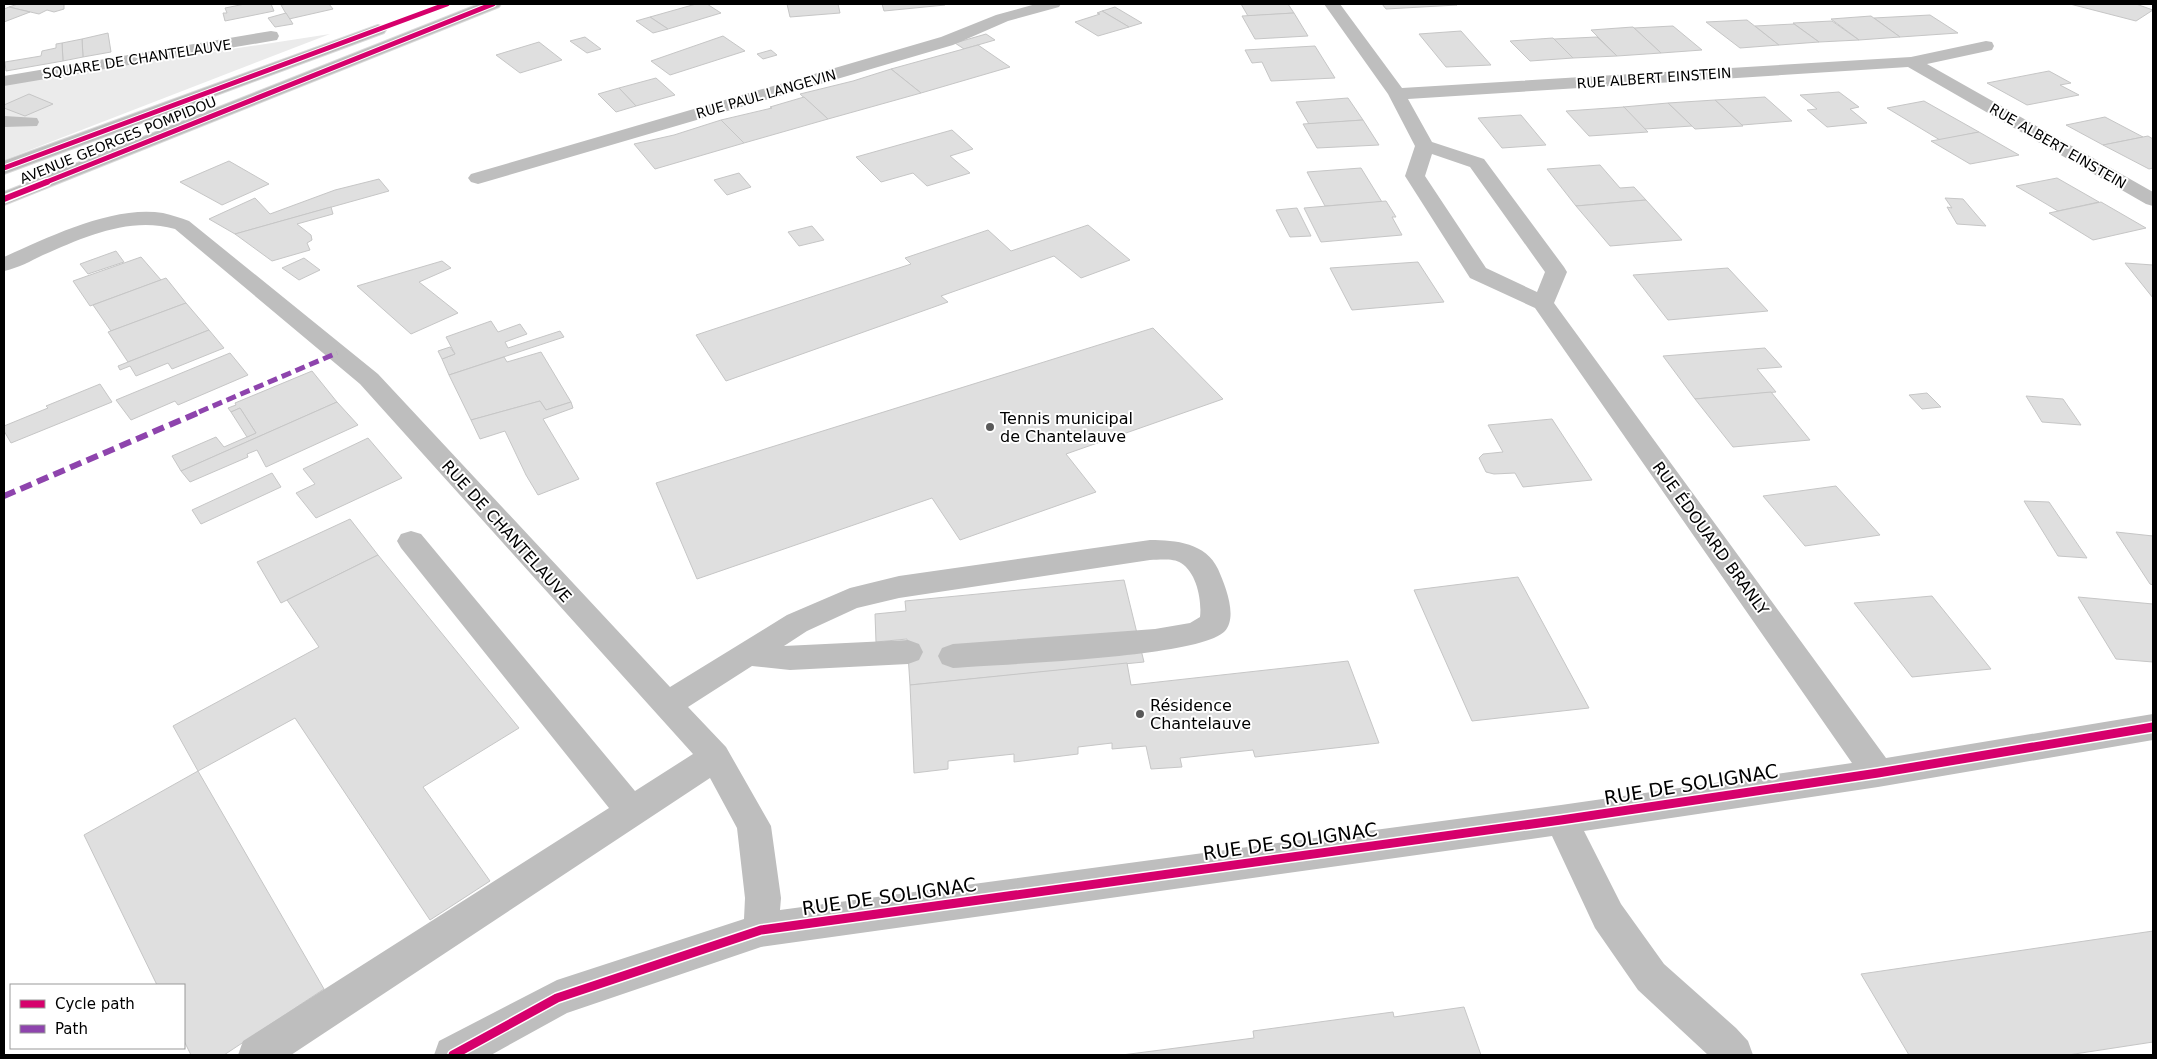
<svg xmlns="http://www.w3.org/2000/svg" width="2157" height="1059" font-family="'DejaVu Sans',sans-serif">
  <style>
    .green { fill: #ebebeb }
    .building { fill: #dfdfdf; stroke: #c6c6c6 }
    .lines { fill: none; stroke-linecap: round; stroke-linejoin: round }
    .major-casing { stroke: #dbdbdb; stroke-width: 2 }
    .minor { fill: #bebebe; fill-rule: evenodd }
    .major { fill: #bebebe; fill-rule: evenodd }
    .quiet-far1 { stroke: #8e44ad; stroke-width: 5; stroke-dasharray: 10 5; stroke-linecap: butt }
    .quiet { stroke: #8e44ad; stroke-width: 6; stroke-dasharray: 12 6; stroke-linecap: butt }
    .cycleway-far2-casing { stroke: #fff; stroke-width: 7 }
    .cycleway-far1-casing { stroke: #fff; stroke-width: 9 }
    .cycleway-casing { stroke: #fff; stroke-width: 12 }
    .cycleway-far2 { stroke: #d6006c; stroke-width: 5 }
    .cycleway-far1 { stroke: #d6006c; stroke-width: 6 }
    .cycleway { stroke: #d6006c; stroke-width: 9 }
    .poi-dot { fill: #595959; stroke: #fff; stroke-width: 2 }
    .labels { text-anchor: middle; stroke-width: 4; stroke-linejoin: round; paint-order: stroke }
    .far-street-label { font-size: 14px; fill: #000; stroke: #fff }
    .poi-label { font-size: 16px; fill: #000; stroke: #fff; text-anchor: start }
    .street-label { font-size: 16px; fill: #000; stroke: #fff }
    .near-street-label { font-size: 19px; fill: #000; stroke: #fff }
  </style>
  <rect width="100%" height="100%" fill="#fff"/>
  <!-- green -->
  <path class="green" d="M330,34L4,160V84Z"/>
  <!-- building -->
  <g class="building">
    <path d="M18,4H64V9L54,12L47,10L39,14L9,7Z"/>
    <path d="M245,4H271L274,11L225,21L223,13H227L225,8Z"/>
    <path d="M287,4H329L333,9L289,19L281,5Z"/>
    <path d="M696,4H707L721,13L668,29L650,17Z"/>
    <path d="M787,4H838L840,13L790,17Z"/>
    <path d="M882,4H944L945,5L884,11Z"/>
    <path d="M1241,4H1288L1294,13L1248,16Z"/>
    <path d="M1382,4H1455L1457,5L1386,9Z"/>
    <path d="M2070,4H2136L2153,10L2136,21Z"/>
    <path d="M9,7L30,12L4,22V9Z"/>
    <path d="M1115,7L1142,23L1129,27L1102,11Z"/>
    <path d="M1102,11L1129,27L1098,36L1075,22L1100,14L1097,13Z"/>
    <path d="M286,13L293,24L275,27L268,18Z"/>
    <path d="M1294,13L1308,36L1255,39L1242,16Z"/>
    <path d="M1930,15L1958,33L1900,37L1874,18Z"/>
    <path d="M1871,16L1900,37L1859,40L1831,19Z"/>
    <path d="M650,17L668,29L653,33L636,21Z"/>
    <path d="M1747,20L1779,45L1740,48L1706,22Z"/>
    <path d="M1832,21L1859,40L1819,42L1793,23Z"/>
    <path d="M1794,24L1819,42L1779,45L1755,26Z"/>
    <path d="M1673,26L1702,50L1661,53L1634,28Z"/>
    <path d="M1633,27L1661,53L1617,56L1591,30Z"/>
    <path d="M1461,31L1491,65L1446,67L1419,34Z"/>
    <path d="M108,33L111,52L83,57L82,39Z"/>
    <path d="M986,34L995,40L964,49L955,43Z"/>
    <path d="M723,36L745,51L670,75L651,61Z"/>
    <path d="M585,37L601,49L587,53L570,41Z"/>
    <path d="M1597,37L1617,56L1573,58L1554,39Z"/>
    <path d="M1553,38L1573,58L1530,61L1510,41Z"/>
    <path d="M82,39L83,57L63,61L62,43Z"/>
    <path d="M539,42L562,60L520,73L496,55Z"/>
    <path d="M62,43L63,61L6,71L5,62L41,56L42,51L56,48V44Z"/>
    <path d="M978,45L1010,67L921,93L891,69Z"/>
    <path d="M1315,46L1335,78L1271,81L1262,62L1252,63L1245,50Z"/>
    <path d="M771,50L777,55L763,59L757,54Z"/>
    <path d="M891,69L921,93L828,119L800,94L853,81Z"/>
    <path d="M2049,71L2071,83L2060,85L2079,95L2027,105L1987,83Z"/>
    <path d="M656,78L675,95L636,106L619,88Z"/>
    <path d="M619,88L636,106L616,112L598,94Z"/>
    <path d="M1839,92L1859,107L1850,109L1867,123L1827,127L1807,110L1817,109L1800,95Z"/>
    <path d="M29,94L53,104L25,116L4,108V105Z"/>
    <path d="M804,97L828,119L744,143L721,120L772,108L770,107Z"/>
    <path d="M1765,97L1792,121L1742,125L1715,100Z"/>
    <path d="M1348,98L1363,120L1309,124L1296,102Z"/>
    <path d="M1715,100L1743,126L1695,129L1668,103Z"/>
    <path d="M1924,101L1979,132L1940,140L1887,108Z"/>
    <path d="M1668,103L1692,126L1645,129L1623,107Z"/>
    <path d="M1624,107L1648,132L1589,136L1566,111Z"/>
    <path d="M1521,115L1546,145L1502,148L1478,118Z"/>
    <path d="M2105,117L2143,137L2103,145L2066,125Z"/>
    <path d="M721,120L744,143L655,169L634,144L674,135Z"/>
    <path d="M1363,120L1379,145L1317,148L1303,124Z"/>
    <path d="M952,130L973,149L950,156L970,173L927,186L913,173L881,182L856,157Z"/>
    <path d="M1979,132L2019,155L1970,164L1931,141Z"/>
    <path d="M2148,136L2153,139V168L2149,169L2103,145Z"/>
    <path d="M229,161L269,184L222,205L180,182Z"/>
    <path d="M1600,165L1620,188L1634,187L1646,200L1576,206L1547,169Z"/>
    <path d="M1361,168L1382,202L1325,206L1307,172Z"/>
    <path d="M739,173L751,187L727,195L714,180Z"/>
    <path d="M2057,178L2099,202L2058,211L2016,186Z"/>
    <path d="M379,179L389,191L235,234L209,219L255,198L270,214L335,190Z"/>
    <path d="M1945,198L1963,199L1986,226L1957,224L1947,207L1952,208Z"/>
    <path d="M1646,200L1682,240L1610,246L1576,206Z"/>
    <path d="M1386,201L1396,217H1392L1402,235L1321,242L1304,208Z"/>
    <path d="M2101,202L2146,228L2093,240L2049,213Z"/>
    <path d="M331,207L333,214L297,224L311,235L312,240L307,243L310,250L272,261L235,234Z"/>
    <path d="M1297,208L1311,236L1290,237L1276,210Z"/>
    <path d="M1088,225L1130,260L1081,278L1054,256L941,296L948,302L726,381L696,335L911,264L905,258L988,230L1011,251Z"/>
    <path d="M812,226L824,240L799,246L788,232Z"/>
    <path d="M116,251L124,262L88,274L80,264Z"/>
    <path d="M141,257L161,280L90,306L73,281Z"/>
    <path d="M304,258L320,270L299,280L282,268Z"/>
    <path d="M442,261L451,268L419,282L458,313L411,334L357,286Z"/>
    <path d="M1418,262L1444,302L1352,310L1330,268Z"/>
    <path d="M2125,263L2153,265V298Z"/>
    <path d="M1728,268L1768,311L1668,320L1633,275Z"/>
    <path d="M166,278L186,303L111,331L93,305Z"/>
    <path d="M186,303L209,330L128,362L108,332Z"/>
    <path d="M491,321L498,332L520,324L527,334L505,342L508,348L560,331L564,337L449,375L442,359L455,354L446,337Z"/>
    <path d="M1153,328L1223,399L1066,454L1096,492L960,540L932,498L697,579L656,483Z"/>
    <path d="M209,330L224,348L172,369L168,363L136,376L130,366L120,370L118,366Z"/>
    <path d="M450,347L455,354L442,359L438,351Z"/>
    <path d="M1765,348L1782,367L1757,369L1776,392L1695,399L1663,356Z"/>
    <path d="M541,352L571,402L546,410L540,401L471,420L449,375L504,357L507,362Z"/>
    <path d="M230,353L248,375L178,405L175,401L131,420L116,400Z"/>
    <path d="M312,371L337,402L181,471L172,456L216,437L224,447L256,433L240,408L231,412L228,408L236,405L235,403Z"/>
    <path d="M100,384L112,402L11,443L4,431V426L48,408L46,406Z"/>
    <path d="M1771,392L1810,440L1733,447L1695,399Z"/>
    <path d="M1927,393L1941,407L1922,409L1909,395Z"/>
    <path d="M2026,396L2063,399L2081,425L2042,422Z"/>
    <path d="M540,401L546,410L571,402L573,408L543,419L579,479L538,495L526,475L505,431L480,439L471,420Z"/>
    <path d="M337,402L358,425L266,467L257,450L247,454L248,457L190,482L181,471Z"/>
    <path d="M240,408L256,433L247,437L231,412Z"/>
    <path d="M1552,419L1592,480L1523,487L1515,473L1494,474L1486,472L1479,458L1483,454L1503,452L1488,425Z"/>
    <path d="M368,438L402,478L316,518L296,493L315,484L303,469Z"/>
    <path d="M272,473L281,487L201,524L192,510Z"/>
    <path d="M1836,486L1880,535L1805,546L1763,496Z"/>
    <path d="M2024,501L2049,502L2087,558L2058,556Z"/>
    <path d="M350,519L378,555L281,603L257,562Z"/>
    <path d="M2116,532L2153,536V585L2150,584Z"/>
    <path d="M378,555L519,728L423,787L490,881L430,920L295,718L198,771L173,726L319,647L287,600Z"/>
    <path d="M1518,577L1589,708L1472,721L1414,590Z"/>
    <path d="M1124,580L1144,662L910,685L907,639L876,642L875,614L906,611L905,601Z"/>
    <path d="M1932,596L1991,669L1912,677L1854,603Z"/>
    <path d="M2078,597L2153,604V662L2116,659Z"/>
    <path d="M1348,661L1379,743L1255,757L1253,750L1180,758L1182,767L1151,769L1146,746L1112,749V743L1078,747V754L1014,762V754L948,761V769L914,773L910,685L1127,663L1131,685Z"/>
    <path d="M198,771L324,989L224,1055H191L184,1041V985H157L84,835Z"/>
    <path d="M2153,931V1042L2068,1055H1909L1861,974Z"/>
    <path d="M1464,1007L1481,1055H1122L1254,1038L1253,1031L1393,1012L1394,1017Z"/>
  </g>
  <g class="lines">
    <!-- major casing -->
    <g class="major-casing">
      <g id="major">
        <path d="M479,4H501L499,7L4,205V192Z"/>
        <path d="M378,25L384,27L386,30L384,33L4,174V161Z"/>
      </g>
    </g>
    <!-- minor -->
    <g class="minor">
      <path d="M1036,4H1061L1059,7L1008,21L953,45L485,182L478,184L471,182L468,178L471,174L941,37L996,15Z"/>
      <path d="M1324,4H1340L1402,88L1911,57L1986,41L1992,42L1994,46L1992,50L1927,64L2153,192V206L2146,204L1908,67L1408,99L1432,142L1484,159L1564,267L1567,272L1554,303L1886,758L2153,714V740L1878,787L1584,831L1621,904L1664,964L1736,1028L1748,1041L1753,1055H1708L1638,990L1595,928L1552,836L761,947L567,1013L491,1055H434L439,1041L557,980L744,919L745,898L737,828L710,778L291,1055H238L243,1041L609,808L401,548L397,541L401,534L411,531L421,534L635,791L693,754L360,384L175,229C130,216 84,237 43,255C31,261 18,268 4,271V257C49,237 113,205 163,213C172,215 181,218 189,221L378,374L670,687L787,615L850,588L899,576L1150,540C1176,540 1206,543 1218,569C1225,585 1238,616 1225,631C1200,658 999,664 953,668L942,664L938,656L942,648L953,644L1155,629L1190,623L1200,617C1202,601 1197,573 1181,563C1173,558 1159,560 1150,560L899,598L857,608L807,631L784,646L908,640L919,644L923,652L919,660L908,664L790,670L752,666L688,707L726,747L771,826L781,898L780,910L1561,805L1852,763L1535,308L1470,278L1405,176L1415,146L1388,94ZM1432,154L1470,167L1545,272L1537,292L1486,268L1425,176Z"/>
      <path d="M271,31L277,32L279,36L277,40L4,86V76Z"/>
      <path d="M4,116L37,118L39,122L37,126L4,127Z"/>
    </g>
    <!-- major -->
    <use href="#major" class="major"/>
    <!-- quiet-far1 -->
    <path class="quiet-far1" d="M199,412L337,353"/>
    <!-- quiet -->
    <path class="quiet" d="M4,496L202,411"/>
    <!-- cycleway-far2 casing -->
    <g class="cycleway-far2-casing">
      <g id="cycleway-far2">
        <path d="M4,168L447,4"/>
        <path d="M44,183L493,4"/>
      </g>
    </g>
    <!-- cycleway-far1 casing -->
    <g class="cycleway-far1-casing">
      <path id="cycleway-far1" d="M4,199L47,182"/>
    </g>
    <!-- cycleway casing -->
    <g class="cycleway-casing">
      <path id="cycleway" d="M453,1055L557,998L761,930L1561,820L1878,773L2153,727"/>
    </g>
    <!-- cycleway-far2 -->
    <use href="#cycleway-far2" class="cycleway-far2"/>
    <!-- cycleway-far1 -->
    <use href="#cycleway-far1" class="cycleway-far1"/>
    <!-- cycleway -->
    <use href="#cycleway" class="cycleway"/>
  </g>
  <!-- markers -->
  <g class="poi-dot">
    <circle cx="990" cy="427" r="5"/>
    <circle cx="1140" cy="714" r="5"/>
  </g>
  <g class="labels">
    <!-- far-street labels -->
    <g class="far-street-label">
      <text transform="translate(137 59) rotate(-9)" y="5">SQUARE DE CHANTELAUVE</text>
      <text transform="translate(1654 78) rotate(-4)" y="5">RUE ALBERT EINSTEIN</text>
      <text transform="translate(766 94) rotate(-16)" y="5">RUE PAUL LANGEVIN</text>
      <text transform="translate(118 140) rotate(-22)" y="5">AVENUE GEORGES POMPIDOU</text>
      <text transform="translate(2058 146) rotate(30)" y="5">RUE ALBERT EINSTEIN</text>
    </g>
    <!-- poi labels -->
    <g class="poi-label">
      <text x="1000" y="424">Tennis municipal<tspan x="1000" dy="18">de Chantelauve</tspan></text>
      <text x="1150" y="711">Résidence<tspan x="1150" dy="18">Chantelauve</tspan></text>
    </g>
    <!-- street labels -->
    <g class="street-label">
      <text transform="translate(507 531) rotate(48)" y="6">RUE DE CHANTELAUVE</text>
      <text transform="translate(1711 538) rotate(54)" y="6">RUE ÉDOUARD BRANLY</text>
    </g>
    <!-- near-street labels -->
    <g class="near-street-label">
      <text transform="translate(1691 784) rotate(-9)" y="7">RUE DE SOLIGNAC</text>
      <text transform="translate(1290 841) rotate(-8)" y="7">RUE DE SOLIGNAC</text>
      <text transform="translate(889 896) rotate(-8)" y="7">RUE DE SOLIGNAC</text>
    </g>
  </g>
  <!-- border -->
  <rect width="2157" height="1059" fill="none" stroke="#000000" stroke-width="10"/>
  <!-- legend -->
  <rect x="10" y="984" width="175" height="65" fill="#ffffff" stroke="#999999"/>
  <rect x="20" y="1000" width="25" height="8" fill="#d6006c" stroke="#999999"/>
  <text x="55" y="1009" font-size="15" fill="#000000">Cycle path</text>
  <rect x="20" y="1025" width="25" height="8" fill="#8e44ad" stroke="#999999"/>
  <text x="55" y="1034" font-size="15" fill="#000000">Path</text>
</svg>
